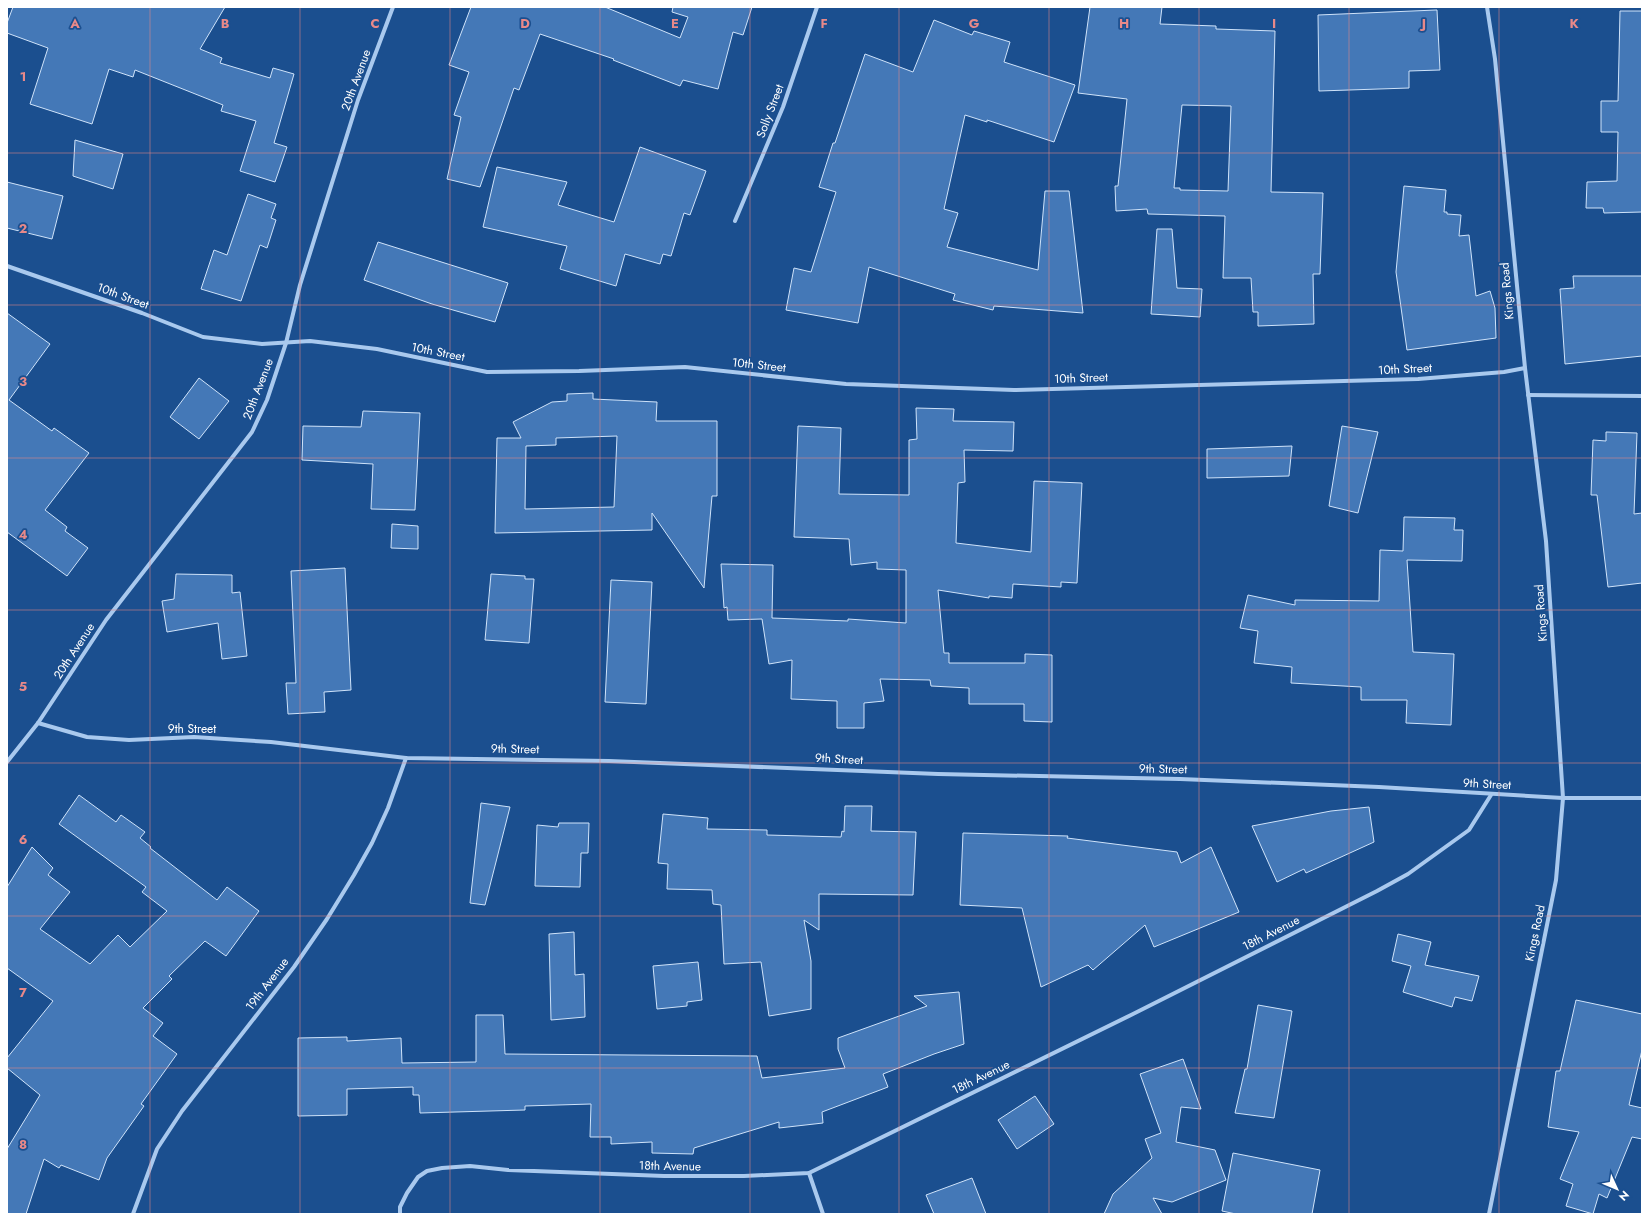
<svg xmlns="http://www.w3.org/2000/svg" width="1649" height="1221" font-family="Jost,sans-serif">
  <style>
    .building { fill: #4478b7; stroke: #cfe3fa; fill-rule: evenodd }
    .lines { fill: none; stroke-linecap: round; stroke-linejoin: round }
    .minor { stroke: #a9c9ee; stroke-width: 4 }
    .grid { fill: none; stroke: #e88989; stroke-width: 1; stroke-opacity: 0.55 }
    .labels { text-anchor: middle; stroke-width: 3.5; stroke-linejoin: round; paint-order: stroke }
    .street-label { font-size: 12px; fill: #fff; stroke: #1b4f8f }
    .grid-label { font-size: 13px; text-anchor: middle; font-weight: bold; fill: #e88989; stroke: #1b4f8f; stroke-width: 3.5; stroke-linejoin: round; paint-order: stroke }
  </style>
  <rect width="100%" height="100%" fill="#1b4f8f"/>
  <!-- building -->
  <g class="building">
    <path d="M13,7H225L200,49L222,58L220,63L270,78L273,68L294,74L274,143L287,147L275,182L240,171L256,121L221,111L223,105L135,70L133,77L109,69L92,124L30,104L48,48L7,33V23Z"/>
    <path d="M471,7H605L680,38L688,17L672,12L673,7H752L743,35L733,32L718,89L683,80L680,86L613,60L614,59L540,34L519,90L514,88L480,187L447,179L461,117L454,115L469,72L449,65Z"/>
    <path d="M1090,7H1162L1160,24L1216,26V29L1275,31L1271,192L1323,193L1320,274H1313L1314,324L1258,326V312H1253L1251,278H1223L1225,216L1148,214L1147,209L1116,211L1115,186H1118L1127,99L1078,93ZM1182,105L1231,106L1228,191L1180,190V188H1174Z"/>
    <path d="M1436,10H1437L1440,70L1409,71V88L1319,91L1318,15Z"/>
    <path d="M1620,11H1642V212L1604,213L1603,208H1586L1587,182L1617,181L1618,132H1601V101H1618Z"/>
    <path d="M934,20L972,35L974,31L1010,42L1004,62L1075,85L1054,142L987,120V122L965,115L944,209L958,213L947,247L1038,270L1045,191H1069L1083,313L994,306L993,310L953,300L955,294L869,267L858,323L786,310L794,268L811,272L836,192L819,187L833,143H835L865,54L913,72Z"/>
    <path d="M75,140L123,154L113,189L73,176Z"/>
    <path d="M640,147L706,171L690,215L684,213L671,256L663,254L660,264L625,254L616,286L560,269L567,246L483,227L497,167L567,182L558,205L614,222Z"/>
    <path d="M7,182L63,196L52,239L7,228Z"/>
    <path d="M1404,186L1446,190L1444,212H1447V214L1461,215L1459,236L1469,235L1476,296L1490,291L1495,308L1496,338L1407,350L1396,272Z"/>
    <path d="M248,194L276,204L271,218L276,220L267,248L260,245L241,301L201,289L214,250L227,255Z"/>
    <path d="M1157,229H1172L1177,288L1202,289L1200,317L1151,314Z"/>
    <path d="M378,242L508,283L495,322L432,304L364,280Z"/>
    <path d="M1573,276H1642V356L1565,364L1560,289L1574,288Z"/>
    <path d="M7,313L50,344L9,400L52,431L54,428L89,453L45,510L67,527L65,531L88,548L67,576L7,532Z"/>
    <path d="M199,378L229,401L199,439L170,417Z"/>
    <path d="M593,393V399L657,402L656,421H717V496H712L704,588L652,513V530L495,533L497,438H521L513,422L552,402L567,401V394ZM617,436L614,507L525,509L526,446L556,445V438Z"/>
    <path d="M916,408L954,409L953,421L1014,422L1013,451L964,450L965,482L958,483L956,543L1031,552L1034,481L1082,483L1077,583L1061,582V587L1013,584L1012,598L989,596V598L938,590L944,653H949V663H1025V654L1052,655V722L1024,721V704H969V688L931,686L930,680L880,679L884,701L864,703V728H837V701L791,699L792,660L769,664L762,619L728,620L727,607L724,608L721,564L773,565L772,618L848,621V619L906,623V570L877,569V562L851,565L849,539L794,537L798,426L841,428L839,494L909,495V440L917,439Z"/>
    <path d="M363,411L420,413L415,510L371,509L373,464L302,460L303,426L361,427Z"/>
    <path d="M1342,426L1378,432L1358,513L1329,506Z"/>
    <path d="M1606,432L1637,433L1634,514L1642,513V583L1608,587L1597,495H1591L1593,440L1606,441Z"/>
    <path d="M1292,446L1289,476L1207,478V449Z"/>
    <path d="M1404,517L1455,518L1454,530H1463L1462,561L1407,560L1413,652L1454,654L1451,725L1406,723L1407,700H1361V687L1291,683L1292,667L1254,663L1258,631L1240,628L1248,595L1295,605V600L1379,601L1380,550L1403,551Z"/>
    <path d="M392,524L418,526V549L391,548Z"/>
    <path d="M345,568L351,690L324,692L325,712L288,714L286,683H296L291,571Z"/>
    <path d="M176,574L232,575V593L240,592L247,656L222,659L218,623L167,632L162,601L174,599Z"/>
    <path d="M491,574L525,576V579H534L529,643L485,640Z"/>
    <path d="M611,580L652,582L646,704L605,702Z"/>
    <path d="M79,795L116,822L121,815L145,832L140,838L151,847L150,848L217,900L227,887L259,911L226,956L205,941L169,976L172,979L143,1008L163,1023L153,1036L177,1054L141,1104L144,1106L107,1158L99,1180L61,1165L59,1168L44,1159L26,1214H7V1149L40,1095L7,1068V1058L53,1001L7,968V887L32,847L53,868L48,875L70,892L40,929L90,964L118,935L130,947L167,911L142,892L146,887L59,824Z"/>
    <path d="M481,803L510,807L485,905L470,903Z"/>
    <path d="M845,806H872L871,831L916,832L913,895L819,894V930L804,920L811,961V1009L769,1016L761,962L724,964L721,905L713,904L712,890L667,889L668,864L658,863L663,814L708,818L707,829L767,830V835L841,837L842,831L844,832Z"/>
    <path d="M1369,807L1374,842L1306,873L1304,869L1277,882L1252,826L1331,811Z"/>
    <path d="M559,823H589L588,853H581L580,887L535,886L537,825L558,827Z"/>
    <path d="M963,833L1068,836L1067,838L1177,852L1181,863L1211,847L1239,912L1154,947L1145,925L1093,970L1088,965L1041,987L1022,908L960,905Z"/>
    <path d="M574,932L575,975L584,974L585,1017L551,1020L549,934Z"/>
    <path d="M1398,934L1431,942L1425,965L1479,976L1472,1001L1455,997L1452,1007L1403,992L1411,966L1392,961Z"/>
    <path d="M698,962L702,1000L687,1002V1006L657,1009L653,966Z"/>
    <path d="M959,992L964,1044L934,1054L883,1074L888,1087L822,1112L823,1123L779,1128V1122L694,1148L693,1154L652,1153V1142L611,1144V1137H590L591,1104L525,1106V1110L420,1113L419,1095H413V1087L347,1089V1115L298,1116V1038L347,1037V1041L401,1038L402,1063L476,1062V1015H503L505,1054L757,1056L762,1078L845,1068L838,1049V1038L927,1006L914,996Z"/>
    <path d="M1576,1000L1642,1014V1050L1629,1105L1642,1108V1139L1632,1137L1607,1198L1599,1194L1593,1214L1566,1206L1573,1184L1560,1179L1579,1132L1548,1127L1556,1071H1560Z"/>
    <path d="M1258,1005L1292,1011L1274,1118L1235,1113L1245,1069H1247Z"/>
    <path d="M1183,1059L1201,1109L1181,1107L1176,1142L1215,1150L1226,1180L1172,1202L1153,1198L1162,1214H1104L1113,1194L1152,1158L1145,1139L1161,1133L1140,1074Z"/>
    <path d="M1035,1096L1054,1124L1017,1149L998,1120Z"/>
    <path d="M1233,1153L1320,1170L1312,1214H1236L1222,1211Z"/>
    <path d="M972,1178L986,1214H934L926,1195Z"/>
  </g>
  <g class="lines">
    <!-- minor -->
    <g class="minor">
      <path d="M1487,7L1495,59L1525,368L1546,541L1563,798L1556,880L1489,1214"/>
      <path d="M735,221L783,107L817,7"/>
      <path d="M7,266L142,313L203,337L262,344L310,341L377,349L487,372L579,371L685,367L846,384L1014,390L1418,379L1504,372L1525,368"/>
      <path d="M1528,395L1642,396"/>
      <path d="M38,723L87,737L129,740L194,737L271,742L406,758L609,761L938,774L1180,779L1379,787L1563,798H1642"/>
      <path d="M7,762L38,723L106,620L252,432L267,400L286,343L300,285L358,100L393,7"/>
      <path d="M809,1173L823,1214"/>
      <path d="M133,1214L157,1149L182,1111L294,967L327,919L354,875L372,843L388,808L406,758"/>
      <path d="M400,1214V1207L407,1193L418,1177L427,1171L442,1168L470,1166L508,1170L664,1176H744L809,1173L1133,1014L1377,891L1408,874L1469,830L1491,795"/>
    </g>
  </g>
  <!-- grid -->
  <path class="grid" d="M150,7V1214M300,7V1214M450,7V1214M600,7V1214M750,7V1214M899,7V1214M1049,7V1214M1199,7V1214M1349,7V1214M1499,7V1214M7,153H1642M7,305H1642M7,458H1642M7,610H1642M7,763H1642M7,916H1642M7,1068H1642"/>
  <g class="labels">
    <!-- street labels -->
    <g class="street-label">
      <text transform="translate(356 80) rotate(-70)" y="4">20th Avenue</text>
      <text transform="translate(770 111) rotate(-69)" y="4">Solly Street</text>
      <text transform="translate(1507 291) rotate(-95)" y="4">Kings Road</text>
      <text transform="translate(123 296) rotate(20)" y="4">10th Street</text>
      <text transform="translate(438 352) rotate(11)" y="4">10th Street</text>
      <text transform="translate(759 365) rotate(6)" y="4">10th Street</text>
      <text transform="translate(1405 369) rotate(-3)" y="4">10th Street</text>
      <text transform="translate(1081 378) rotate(-2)" y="4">10th Street</text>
      <text transform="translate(258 389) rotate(-69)" y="4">20th Avenue</text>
      <text transform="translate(1541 613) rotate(-94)" y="4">Kings Road</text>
      <text transform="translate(74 651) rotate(-57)" y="4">20th Avenue</text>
      <text x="192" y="733">9th Street</text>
      <text transform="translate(515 749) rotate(1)" y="4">9th Street</text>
      <text transform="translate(839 759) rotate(3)" y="4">9th Street</text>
      <text transform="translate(1163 769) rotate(1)" y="4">9th Street</text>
      <text transform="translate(1487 784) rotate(3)" y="4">9th Street</text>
      <text transform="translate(1271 933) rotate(-27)" y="4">18th Avenue</text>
      <text transform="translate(1535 933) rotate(-78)" y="4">Kings Road</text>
      <text transform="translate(267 984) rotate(-53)" y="4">19th Avenue</text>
      <text transform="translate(981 1077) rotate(-26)" y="4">18th Avenue</text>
      <text transform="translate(670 1166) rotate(1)" y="4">18th Avenue</text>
    </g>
  </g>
  <g class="grid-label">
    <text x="75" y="28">A</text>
    <text x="225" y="28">B</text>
    <text x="375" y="28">C</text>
    <text x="525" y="28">D</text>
    <text x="675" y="28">E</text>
    <text x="824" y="28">F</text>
    <text x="974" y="28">G</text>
    <text x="1124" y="28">H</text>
    <text x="1274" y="28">I</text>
    <text x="1424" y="28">J</text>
    <text x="1574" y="28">K</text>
    <text x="23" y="81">1</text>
    <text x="23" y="233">2</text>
    <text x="23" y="386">3</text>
    <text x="23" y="539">4</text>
    <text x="23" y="691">5</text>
    <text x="23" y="844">6</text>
    <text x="23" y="997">7</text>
    <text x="23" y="1149">8</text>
  </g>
  <!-- border -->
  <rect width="1649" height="1221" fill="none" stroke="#ffffff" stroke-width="16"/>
  <!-- north arrow -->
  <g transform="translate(1617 1189) rotate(134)" stroke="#1b4f8f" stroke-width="3" paint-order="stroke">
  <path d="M0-3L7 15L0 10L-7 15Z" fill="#ffffff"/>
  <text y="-6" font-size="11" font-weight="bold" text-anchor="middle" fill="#ffffff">N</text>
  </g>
</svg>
